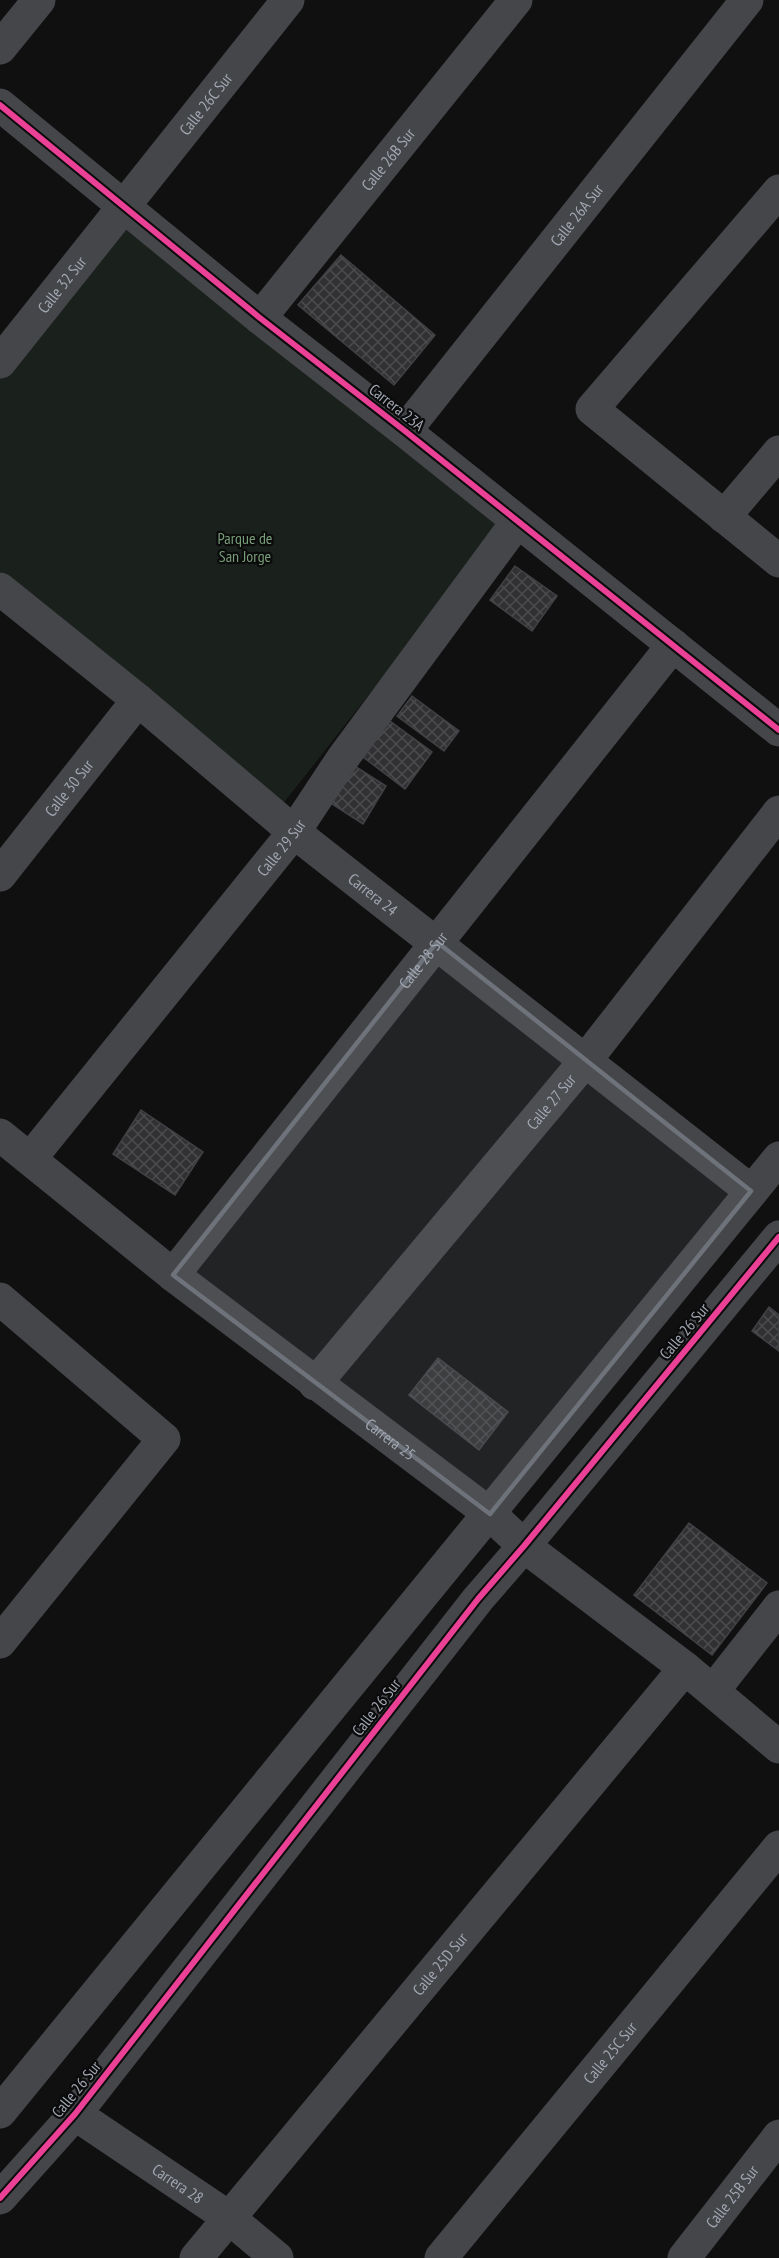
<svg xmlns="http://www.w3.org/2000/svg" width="779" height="2258" font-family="'PT Sans Narrow',sans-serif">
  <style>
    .park { fill: #1a201b }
    .building { fill: url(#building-cross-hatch); stroke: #404144; stroke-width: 1.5 }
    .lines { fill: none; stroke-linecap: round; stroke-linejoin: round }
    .minor { stroke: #454649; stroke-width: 33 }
    .cycleway-casing { stroke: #0b0b0c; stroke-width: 10 }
    .cycleway { stroke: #ea4096; stroke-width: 6 }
    .marked { fill: #6e727a; fill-opacity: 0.2; stroke: #6e727a; stroke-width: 4.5; stroke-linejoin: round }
    .labels { text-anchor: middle; stroke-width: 4.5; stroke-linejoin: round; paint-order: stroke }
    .street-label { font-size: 16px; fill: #a1a7b2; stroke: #0b0b0c }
    .park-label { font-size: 16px; fill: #789d78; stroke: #0b0b0c }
  </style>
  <defs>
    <pattern id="building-cross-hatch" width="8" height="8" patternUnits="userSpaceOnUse" patternTransform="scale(1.5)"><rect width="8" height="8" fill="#313133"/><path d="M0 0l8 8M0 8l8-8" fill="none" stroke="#4c4c4e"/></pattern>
  </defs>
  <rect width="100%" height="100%" fill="#101011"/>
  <!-- park -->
  <path class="park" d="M122,224L501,527L282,805L0,574V378Z"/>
  <!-- building -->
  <g class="building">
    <path d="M341,255L435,335L394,385L298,305Z"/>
    <path d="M515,566L557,596L532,631L490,600Z"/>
    <path d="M412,696L459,731L444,751L397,716Z"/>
    <path d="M390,721L432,752L405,789L363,757Z"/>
    <path d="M353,765L386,786L363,824L329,802Z"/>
    <path d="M141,1110L203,1152L175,1195L113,1154Z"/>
    <path d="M769,1307L779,1315V1351L752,1331Z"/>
    <path d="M438,1358L508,1412L479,1450L409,1395Z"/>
    <path d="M689,1523L767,1583L712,1655L634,1595Z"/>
  </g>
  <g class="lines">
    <!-- minor -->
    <g class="minor">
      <path d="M0,48L39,0"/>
      <path d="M0,105L260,318L405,431L779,730"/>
      <path d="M779,191L592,409L779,561"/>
      <path id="s1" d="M260,318L516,0"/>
      <path id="s2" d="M0,362L288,0"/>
      <path id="s3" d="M405,431L747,0"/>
      <path d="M724,517L779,452"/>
      <path id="s4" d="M0,589L138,700L294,832L751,1191"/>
      <path id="s5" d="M0,875L138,700"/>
      <path id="s6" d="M0,1135L173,1275L490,1514L524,1546L685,1668L779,1747"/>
      <path id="s7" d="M30,1159L294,832L343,758L517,522"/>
      <path id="s8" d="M173,1275L673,645"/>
      <path d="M0,1299L164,1439L0,1642"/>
      <path id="s9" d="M315,1384L585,1061L779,812"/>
      <path d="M713,1691L779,1607"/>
      <path d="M0,2112L779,1158"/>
      <path id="s10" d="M75,2114L228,2217L277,2258"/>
      <path d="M0,2198L75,2114L478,1599L524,1546L779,1237"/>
      <path id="s11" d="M196,2258L685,1668"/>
      <path id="s12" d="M441,2258L779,1847"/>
      <path id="s13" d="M684,2258L779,2136"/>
    </g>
    <!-- cycleway casing -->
    <g class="cycleway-casing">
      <g id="cycleway">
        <path d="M0,105L260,318L405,431L779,730"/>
        <path d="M0,2198L75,2114L478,1599L524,1546L779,1237"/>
      </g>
    </g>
    <!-- cycleway -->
    <use href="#cycleway" class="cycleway"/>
  </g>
  <!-- marked area -->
  <path class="marked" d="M437,942L751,1191L490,1514L173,1275Z"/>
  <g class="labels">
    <!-- street labels -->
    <g class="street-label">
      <text dy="6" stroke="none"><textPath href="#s2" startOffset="330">Calle 26C Sur</textPath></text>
      <text dy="6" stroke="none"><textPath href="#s1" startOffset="204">Calle 26B Sur</textPath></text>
      <text dy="6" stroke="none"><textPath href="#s3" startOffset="276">Calle 26A Sur</textPath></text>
      <text dy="6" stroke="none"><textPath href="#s2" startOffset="99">Calle 32 Sur</textPath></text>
      <text transform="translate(397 407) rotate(38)" y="6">Carrera 23A</text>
      <text dy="6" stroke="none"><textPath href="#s5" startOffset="111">Calle 30 Sur</textPath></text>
      <text dy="6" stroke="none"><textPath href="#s7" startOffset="400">Calle 29 Sur</textPath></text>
      <text dy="6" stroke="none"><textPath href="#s4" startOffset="482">Carrera 24</textPath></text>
      <text dy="6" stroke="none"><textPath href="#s8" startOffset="402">Calle 28 Sur</textPath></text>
      <text dy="6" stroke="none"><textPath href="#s9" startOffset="368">Calle 27 Sur</textPath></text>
      <text transform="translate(684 1331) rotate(-50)" y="6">Calle 26 Sur</text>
      <text dy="6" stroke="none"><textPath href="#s6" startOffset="495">Carrera 25</textPath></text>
      <text transform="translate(376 1707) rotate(-52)" y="6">Calle 26 Sur</text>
      <text dy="6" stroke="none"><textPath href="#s11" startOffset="382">Calle 25D Sur</textPath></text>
      <text dy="6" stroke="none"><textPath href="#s12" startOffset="266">Calle 25C Sur</textPath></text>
      <text transform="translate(76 2089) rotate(-51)" y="6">Calle 26 Sur</text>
      <text dy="6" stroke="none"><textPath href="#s10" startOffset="124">Carrera 28</textPath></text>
      <text dy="6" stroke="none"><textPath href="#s13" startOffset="78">Calle 25B Sur</textPath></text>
    </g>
    <!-- park labels -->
    <g class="park-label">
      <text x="245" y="544">Parque de<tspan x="245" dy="18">San Jorge</tspan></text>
    </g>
  </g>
</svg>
